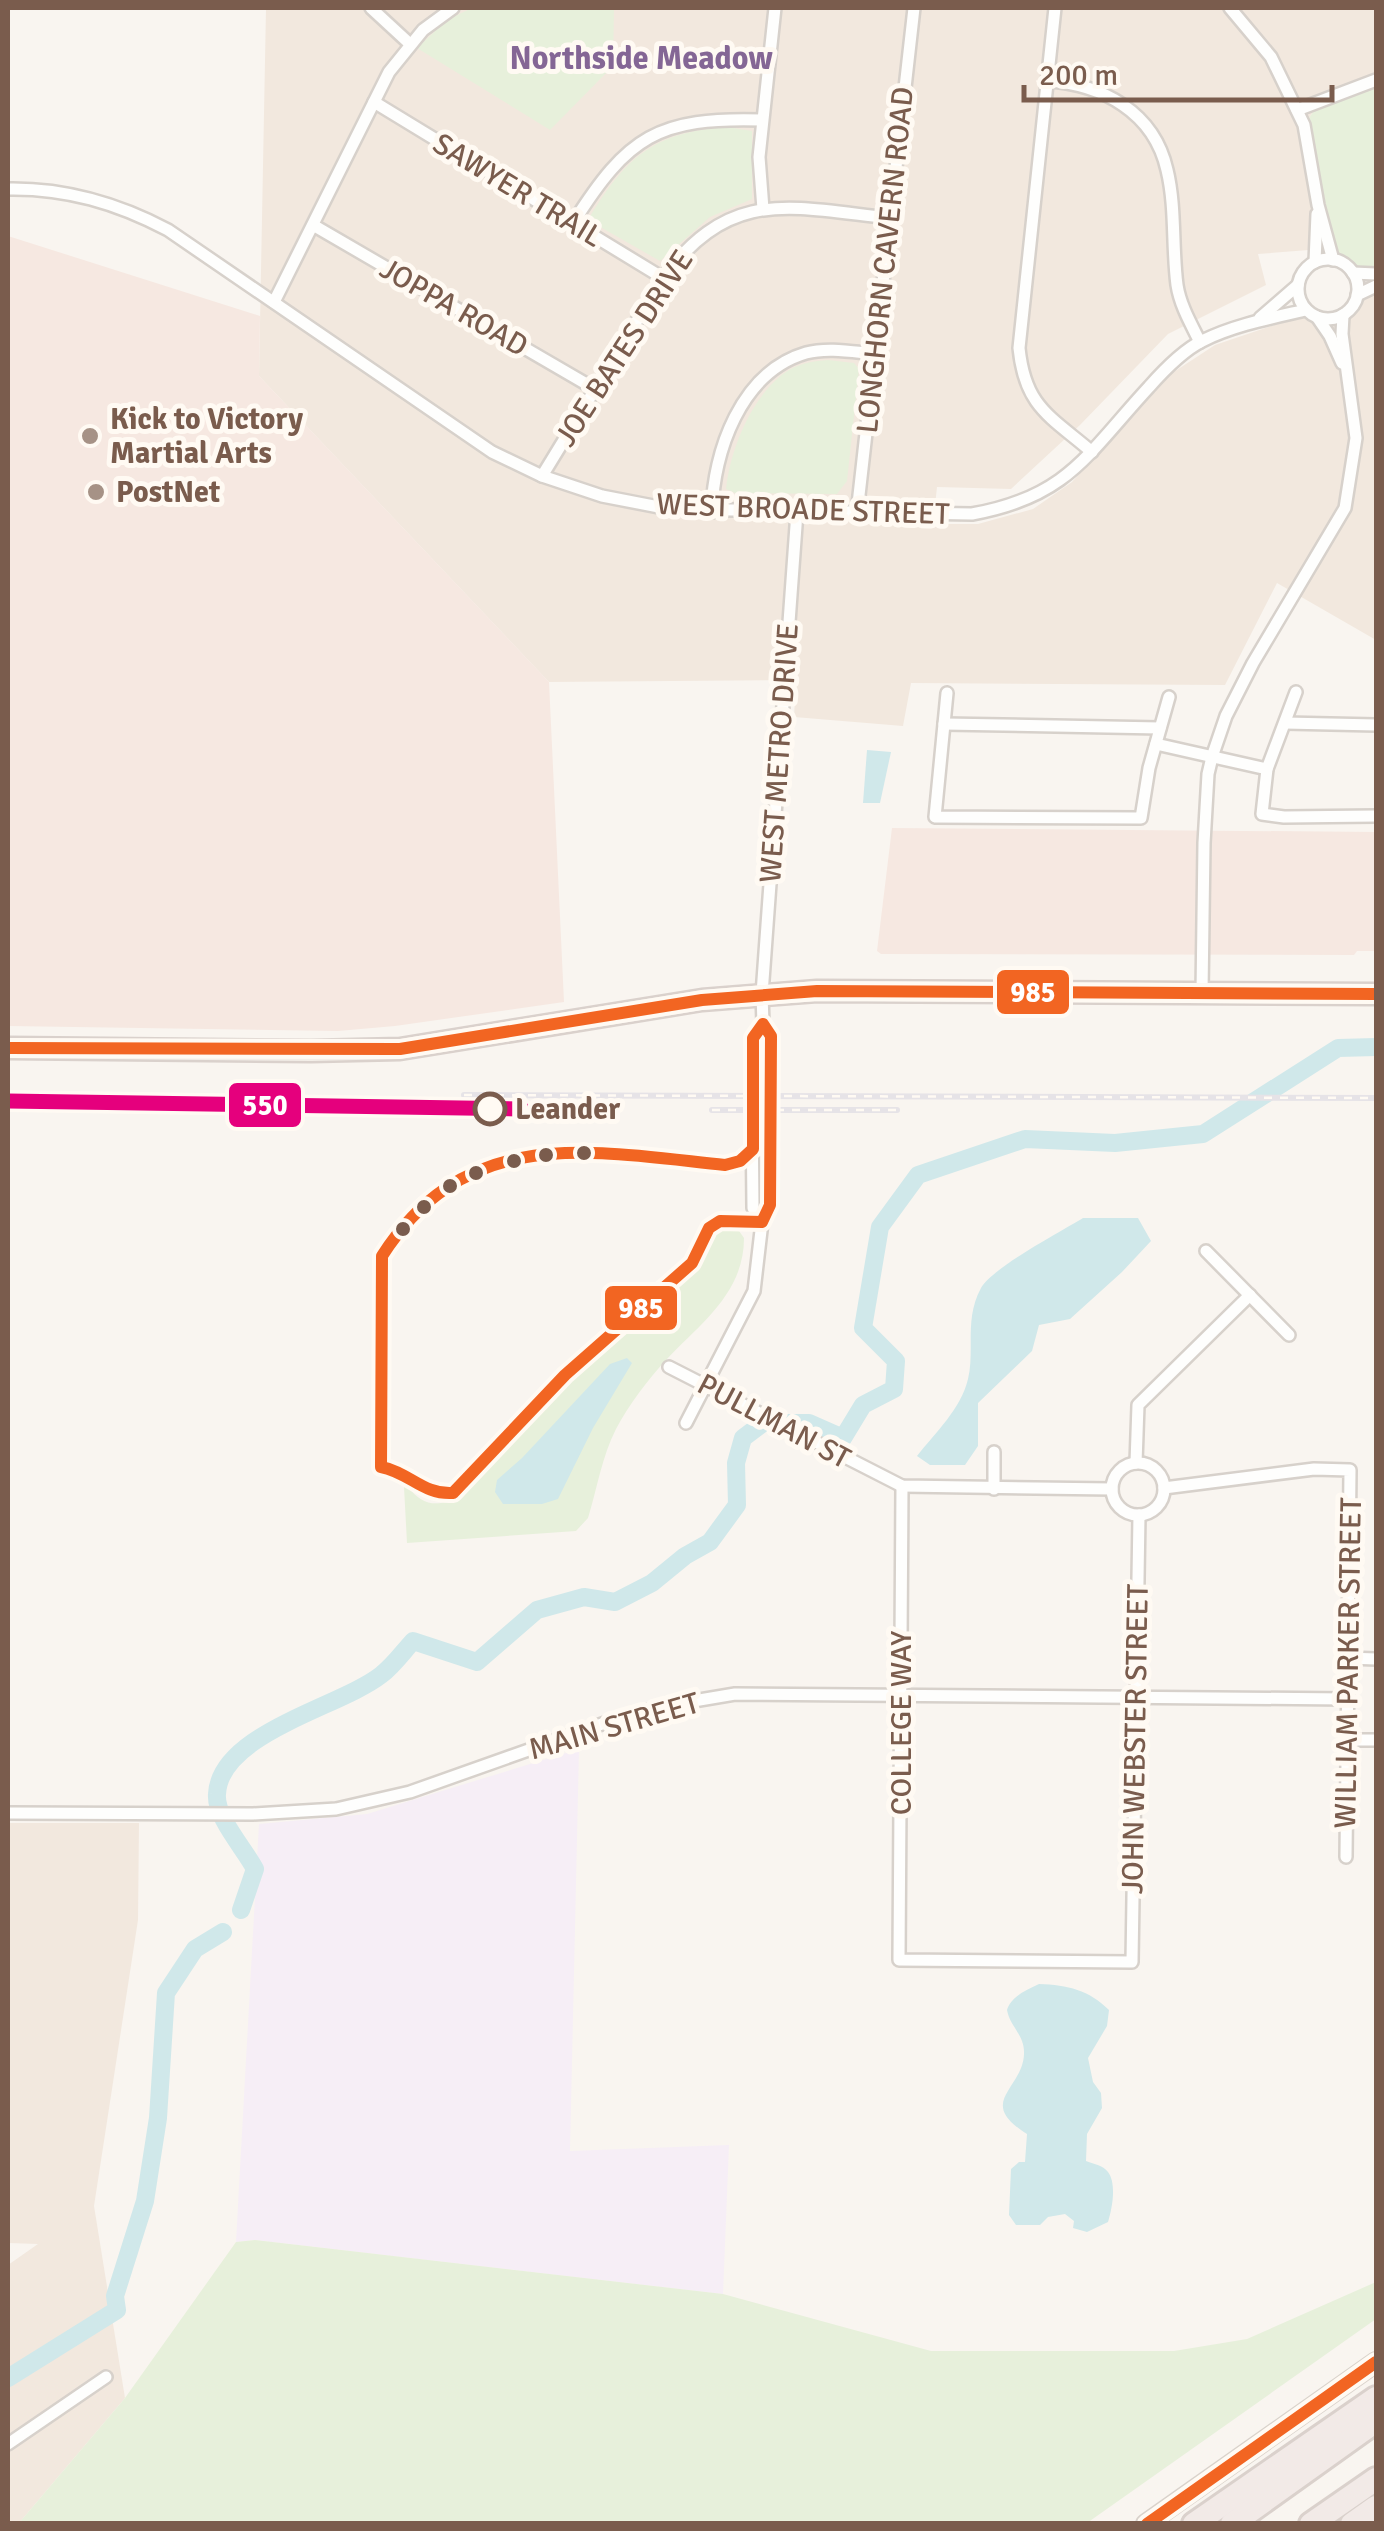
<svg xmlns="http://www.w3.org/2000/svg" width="1384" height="2531" font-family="Signika,sans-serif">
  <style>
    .residential { fill: #f2e8de }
    .commercial { fill: #f6e8e1 }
    .education { fill: #f6eef6 }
    .green { fill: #e7f0db }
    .water { fill: #d0e8ea }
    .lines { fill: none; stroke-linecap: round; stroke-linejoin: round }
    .river { stroke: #d0e8ea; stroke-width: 18 }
    .street-casing { stroke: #d7d1cb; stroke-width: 16 }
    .secondary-casing { stroke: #d9d2cb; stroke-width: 22 }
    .primary-casing { stroke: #dad1cc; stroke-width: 25 }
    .highway-casing { stroke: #dad1cc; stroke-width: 28 }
    .street { stroke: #fefefd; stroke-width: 11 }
    .secondary { stroke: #fefefd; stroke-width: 18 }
    .primary { stroke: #f3eee8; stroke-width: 20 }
    .highway { stroke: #f2eae7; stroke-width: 22 }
    .rail-casing { stroke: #e6e3e7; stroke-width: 6 }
    .rail { stroke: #fffaf3; stroke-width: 2.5; stroke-dasharray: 8; stroke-linecap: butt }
    .bus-1-casing { stroke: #fffaf3; stroke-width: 20 }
    .bus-1 { stroke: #f26522; stroke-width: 12 }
    .rail-1-casing { stroke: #fffaf3; stroke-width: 22 }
    .rail-1 { stroke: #e5007d; stroke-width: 15 }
    .poi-dot { fill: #a69286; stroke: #fffaf3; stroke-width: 4 }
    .stop-dot { fill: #fffaf3; stroke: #7a5c4d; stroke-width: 5 }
    .bus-dot { fill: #7a5c4d; stroke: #fffaf3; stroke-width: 4 }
    .labels { text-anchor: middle; stroke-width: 10; stroke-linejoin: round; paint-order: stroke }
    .street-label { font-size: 30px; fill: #7a5c4d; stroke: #fffaf3 }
    .poi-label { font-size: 30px; font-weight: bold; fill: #7a5c4d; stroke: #fffaf3; text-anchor: start }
    .stop-label { font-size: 30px; font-weight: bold; fill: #7a5c4d; stroke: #fffaf3; text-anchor: start }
    .neighbourhood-label { font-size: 32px; font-weight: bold; fill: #846695; stroke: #fffaf3 }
    .line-badge { stroke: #fffaf3; stroke-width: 4 }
    .badge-label { font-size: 28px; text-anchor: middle; font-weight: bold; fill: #fff }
  </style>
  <rect width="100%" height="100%" fill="#f9f5f0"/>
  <!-- residential -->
  <g class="residential">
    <path d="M266,8H1376V86L1313,112L1309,118L1334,248L1258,254L1266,285L1168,334L1080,425L1011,489L937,487L933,524H978L1033,509L1072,482L1163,379L1215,345L1301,316L1320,328L1347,323L1363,297L1376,292V640L1277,583L1225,685L911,683L903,726L794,717L796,680L549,682L259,376Z"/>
    <path d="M8,1823H139L138,1920L94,2206L125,2398L19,2523L8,2524V2265L38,2244L8,2243Z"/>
  </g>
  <!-- commercial -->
  <g class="commercial">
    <path d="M8,236L260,316L259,376L549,682L564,1002L395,1026L338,1031L8,1026Z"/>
    <path d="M892,828L1376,832V947L1374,951H1357L1354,955L881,954L877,951Z"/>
  </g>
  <!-- education -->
  <path class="education" d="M579,1749L570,2151L729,2145L723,2294L255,2240L236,2242L259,1824L367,1814Z"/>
  <!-- green -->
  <g class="green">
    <path d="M472,8H614L613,66L550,130L417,48L447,20Z"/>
    <path d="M1376,86V271L1356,269L1334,248L1309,118L1313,112Z"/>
    <path d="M727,127L752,131V199L710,217L660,261L588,220C625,158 653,132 727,127Z"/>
    <path d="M828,360L854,363L859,369L847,481L837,494L735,493L726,489C730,449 753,392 789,370C801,363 814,361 828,360Z"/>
    <path d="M725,1227L737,1228L744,1238C744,1293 701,1323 667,1359C649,1378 628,1406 616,1429C602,1456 597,1489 588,1518L576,1531L407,1543L404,1487H408C424,1507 438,1507 460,1496L595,1352L692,1272L705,1243L718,1229Z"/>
    <path d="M255,2240L723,2294L931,2351H1174L1247,2339L1376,2282V2319L1087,2523H19L125,2398L236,2242Z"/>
  </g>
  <!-- water -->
  <g class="water">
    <path d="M867,750L891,752L880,803H863Z"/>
    <path d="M1083,1218H1138L1151,1241L1122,1272L1070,1319L1039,1325L1032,1351L978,1403V1446L965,1465H930L917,1456C935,1433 961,1409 968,1379C975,1350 964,1319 981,1288C992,1268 1060,1232 1083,1218Z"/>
    <path d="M627,1358L632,1363L593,1428L558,1499L542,1504H503L495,1492L497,1480L522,1458L610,1364Z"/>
    <path d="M1039,1984C1068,1985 1089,1990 1109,2010L1107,2026L1088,2058L1093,2082L1101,2093L1102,2108L1087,2134L1086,2161C1093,2164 1103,2165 1108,2172C1117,2184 1112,2209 1108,2222L1087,2232L1073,2228L1074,2221L1065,2214L1048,2217L1040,2225H1016L1009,2215L1011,2169L1019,2162H1025L1027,2134C975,2102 1023,2089 1024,2054C1025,2035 1010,2027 1007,2010C1011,1996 1027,1990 1039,1984Z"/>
  </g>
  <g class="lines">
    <!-- river -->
    <g class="river">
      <path d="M241,1910L255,1869C244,1848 215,1817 217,1794C220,1733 340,1707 381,1675C393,1666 403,1652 413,1641L477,1662L537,1610L584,1597L615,1602L652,1583L685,1556L710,1542L737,1505L736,1463L743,1438L763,1423H809L843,1438L863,1405L894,1389L896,1361L863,1328L880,1227L918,1175L1025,1139L1115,1143L1203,1134L1338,1048L1376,1047"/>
      <path d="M8,2378L117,2310L115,2296L145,2201L158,2118L166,1993L195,1949L223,1932"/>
    </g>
    <!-- street casing -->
    <g class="street-casing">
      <g id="street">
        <path d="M371,8L410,44"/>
        <path d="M1055,8L1019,348C1025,407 1050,416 1092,452"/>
        <path d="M1230,8L1271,57L1304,125L1318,205L1333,260"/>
        <path d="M1047,81C1102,84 1154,112 1167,170C1176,207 1172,247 1177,285C1180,305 1191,324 1200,342"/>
        <path d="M374,102L663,278"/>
        <path d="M1297,110L1376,80"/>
        <path d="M8,189C66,188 117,203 168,230L492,452L542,476L602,496L669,509L972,514C1068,497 1088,453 1149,387C1164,370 1182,351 1202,341C1234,325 1271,318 1306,310"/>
        <path d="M763,209L759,157L775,8"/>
        <path d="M573,223C628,136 658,117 762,120"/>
        <path d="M313,225L595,389"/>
        <circle cx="1328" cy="289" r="30"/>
        <path d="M1315,262L1317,214"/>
        <path d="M1353,273L1376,274"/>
        <path d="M1357,295L1376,286"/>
        <path d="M274,302L389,72L423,30L453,8"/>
        <path d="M1317,317L1330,336L1342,363"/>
        <path d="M1260,318L1298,285"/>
        <path d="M542,476L663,278C731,187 789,207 889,218"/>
        <path d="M712,512C713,452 741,372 806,353C828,347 853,352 876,354"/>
        <path d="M857,513L914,8"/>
        <path d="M1296,692L1267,769L1262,814L1284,817L1376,816"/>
        <path d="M947,693L935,817L1141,818L1149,768L1169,697"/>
        <path d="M1285,723L1376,725"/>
        <path d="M944,724L1160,728"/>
        <path d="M1156,744L1267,769"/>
        <path d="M1202,993L1204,843L1208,774L1212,757L1226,716L1253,663L1345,508L1356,438L1342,334L1343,315"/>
        <path d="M762,1222L753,1208L752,1111L753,1038L763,1024"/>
        <path d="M1206,1251L1289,1335"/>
        <path d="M669,1367L902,1486L1112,1489"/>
        <path d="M686,1423L754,1291L762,1222L770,1205L771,1036L763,1024L762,994L797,512"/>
        <path d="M1136,1463L1138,1405L1250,1295"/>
        <circle cx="1138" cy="1489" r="26"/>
        <path d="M902,1486L899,1960L1132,1962L1139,1515"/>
        <path d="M1164,1488L1314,1469L1350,1470L1346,1857"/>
        <path d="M994,1489V1452"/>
        <path d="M1348,1658L1376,1659"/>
        <path d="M1348,1740H1376"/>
        <path d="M8,1813L253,1814L336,1809L410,1792L616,1719L664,1706L735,1694L1348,1699"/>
        <path d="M8,2444L106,2377"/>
      </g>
    </g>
    <!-- secondary casing -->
    <g class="secondary-casing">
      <path id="secondary" d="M1146,2524L1376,2362"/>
    </g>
    <!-- primary casing -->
    <g class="primary-casing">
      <path id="primary" d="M8,1048L311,1051L400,1049L702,1000L817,991L1376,994"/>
    </g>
    <!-- highway casing -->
    <g class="highway-casing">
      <g id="highway">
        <path d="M1194,2524L1376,2398"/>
        <path d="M1232,2524L1376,2421"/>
        <path d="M1311,2524L1376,2479"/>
        <path d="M1352,2524L1376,2507"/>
      </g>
    </g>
    <!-- street -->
    <use href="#street" class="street"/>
    <!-- secondary -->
    <use href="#secondary" class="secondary"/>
    <!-- primary -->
    <use href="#primary" class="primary"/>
    <!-- highway -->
    <use href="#highway" class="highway"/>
    <!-- rail casing -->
    <g class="rail-casing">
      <g id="rail">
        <path d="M464,1095L1376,1098"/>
        <path d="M712,1110H897"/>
      </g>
    </g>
    <!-- rail -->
    <use href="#rail" class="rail"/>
    <!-- bus-1 casing -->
    <g class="bus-1-casing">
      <g id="bus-1">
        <path d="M763,1024L771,1036L770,1205L762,1222L720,1221L709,1228L692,1263L565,1375L453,1493C423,1495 409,1472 381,1467L382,1256C467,1124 590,1151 725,1165L740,1161L753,1149V1038Z"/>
        <path d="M8,1048L400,1049L702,1000L817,991L1376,994"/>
        <path d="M1147,2524L1376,2362"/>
      </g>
    </g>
    <!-- bus-1 -->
    <use href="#bus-1" class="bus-1"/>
    <!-- rail-1 casing -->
    <g class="rail-1-casing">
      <path id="rail-1" d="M8,1101L522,1109"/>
    </g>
    <!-- rail-1 -->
    <use href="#rail-1" class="rail-1"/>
  </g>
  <!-- markers -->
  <g class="poi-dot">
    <circle cx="90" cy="436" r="10"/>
    <circle cx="96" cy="492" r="10"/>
  </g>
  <circle class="stop-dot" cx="490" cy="1109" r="15"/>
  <g class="bus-dot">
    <circle cx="584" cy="1153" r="9"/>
    <circle cx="546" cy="1155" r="9"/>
    <circle cx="514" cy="1161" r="9"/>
    <circle cx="476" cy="1173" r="9"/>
    <circle cx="450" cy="1186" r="9"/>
    <circle cx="424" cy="1207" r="9"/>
    <circle cx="403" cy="1229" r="9"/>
  </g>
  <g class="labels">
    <!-- street labels -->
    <g class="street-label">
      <text transform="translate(518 190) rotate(31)" y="10">SAWYER TRAIL</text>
      <text transform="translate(885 260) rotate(-84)" y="10">LONGHORN CAVERN ROAD</text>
      <text transform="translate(454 307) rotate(30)" y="10">JOPPA ROAD</text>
      <text transform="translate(624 348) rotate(-57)" y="10">JOE BATES DRIVE</text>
      <text transform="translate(803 509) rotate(2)" y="10">WEST BROADE STREET</text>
      <text transform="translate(779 753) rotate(-86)" y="10">WEST METRO DRIVE</text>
      <text transform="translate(774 1421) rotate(28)" y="10">PULLMAN ST</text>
      <text transform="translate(1348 1663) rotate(-89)" y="10">WILLIAM PARKER STREET</text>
      <text transform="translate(901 1723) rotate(-90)" y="10">COLLEGE WAY</text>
      <text transform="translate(614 1726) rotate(-16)" y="10">MAIN STREET</text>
      <text transform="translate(1135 1739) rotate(-89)" y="10">JOHN WEBSTER STREET</text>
    </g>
    <!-- poi labels -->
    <g class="poi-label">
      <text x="110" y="429">Kick to Victory<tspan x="110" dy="34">Martial Arts</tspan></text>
      <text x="116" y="502">PostNet</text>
    </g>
    <!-- stop labels -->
    <g class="stop-label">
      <text x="515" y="1119">Leander</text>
    </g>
    <!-- neighbourhood labels -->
    <g class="neighbourhood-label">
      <text x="641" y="69">Northside Meadow</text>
    </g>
  </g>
  <g class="line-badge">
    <rect x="995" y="968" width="76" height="48" rx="10" fill="#f26522"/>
    <rect x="227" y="1081" width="76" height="48" rx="10" fill="#e5007d"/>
    <rect x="603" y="1284" width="76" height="48" rx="10" fill="#f26522"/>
  </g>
  <g class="badge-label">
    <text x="1033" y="1002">985</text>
    <text x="265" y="1115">550</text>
    <text x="641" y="1318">985</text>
  </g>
  <!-- border -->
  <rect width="1384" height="2531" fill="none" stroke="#7a5c4d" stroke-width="20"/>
  <!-- scale -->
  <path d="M1024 85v15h308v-15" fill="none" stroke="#7a5c4d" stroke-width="5"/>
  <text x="1039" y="85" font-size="30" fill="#7a5c4d" stroke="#fffaf3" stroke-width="8" paint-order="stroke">200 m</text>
</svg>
